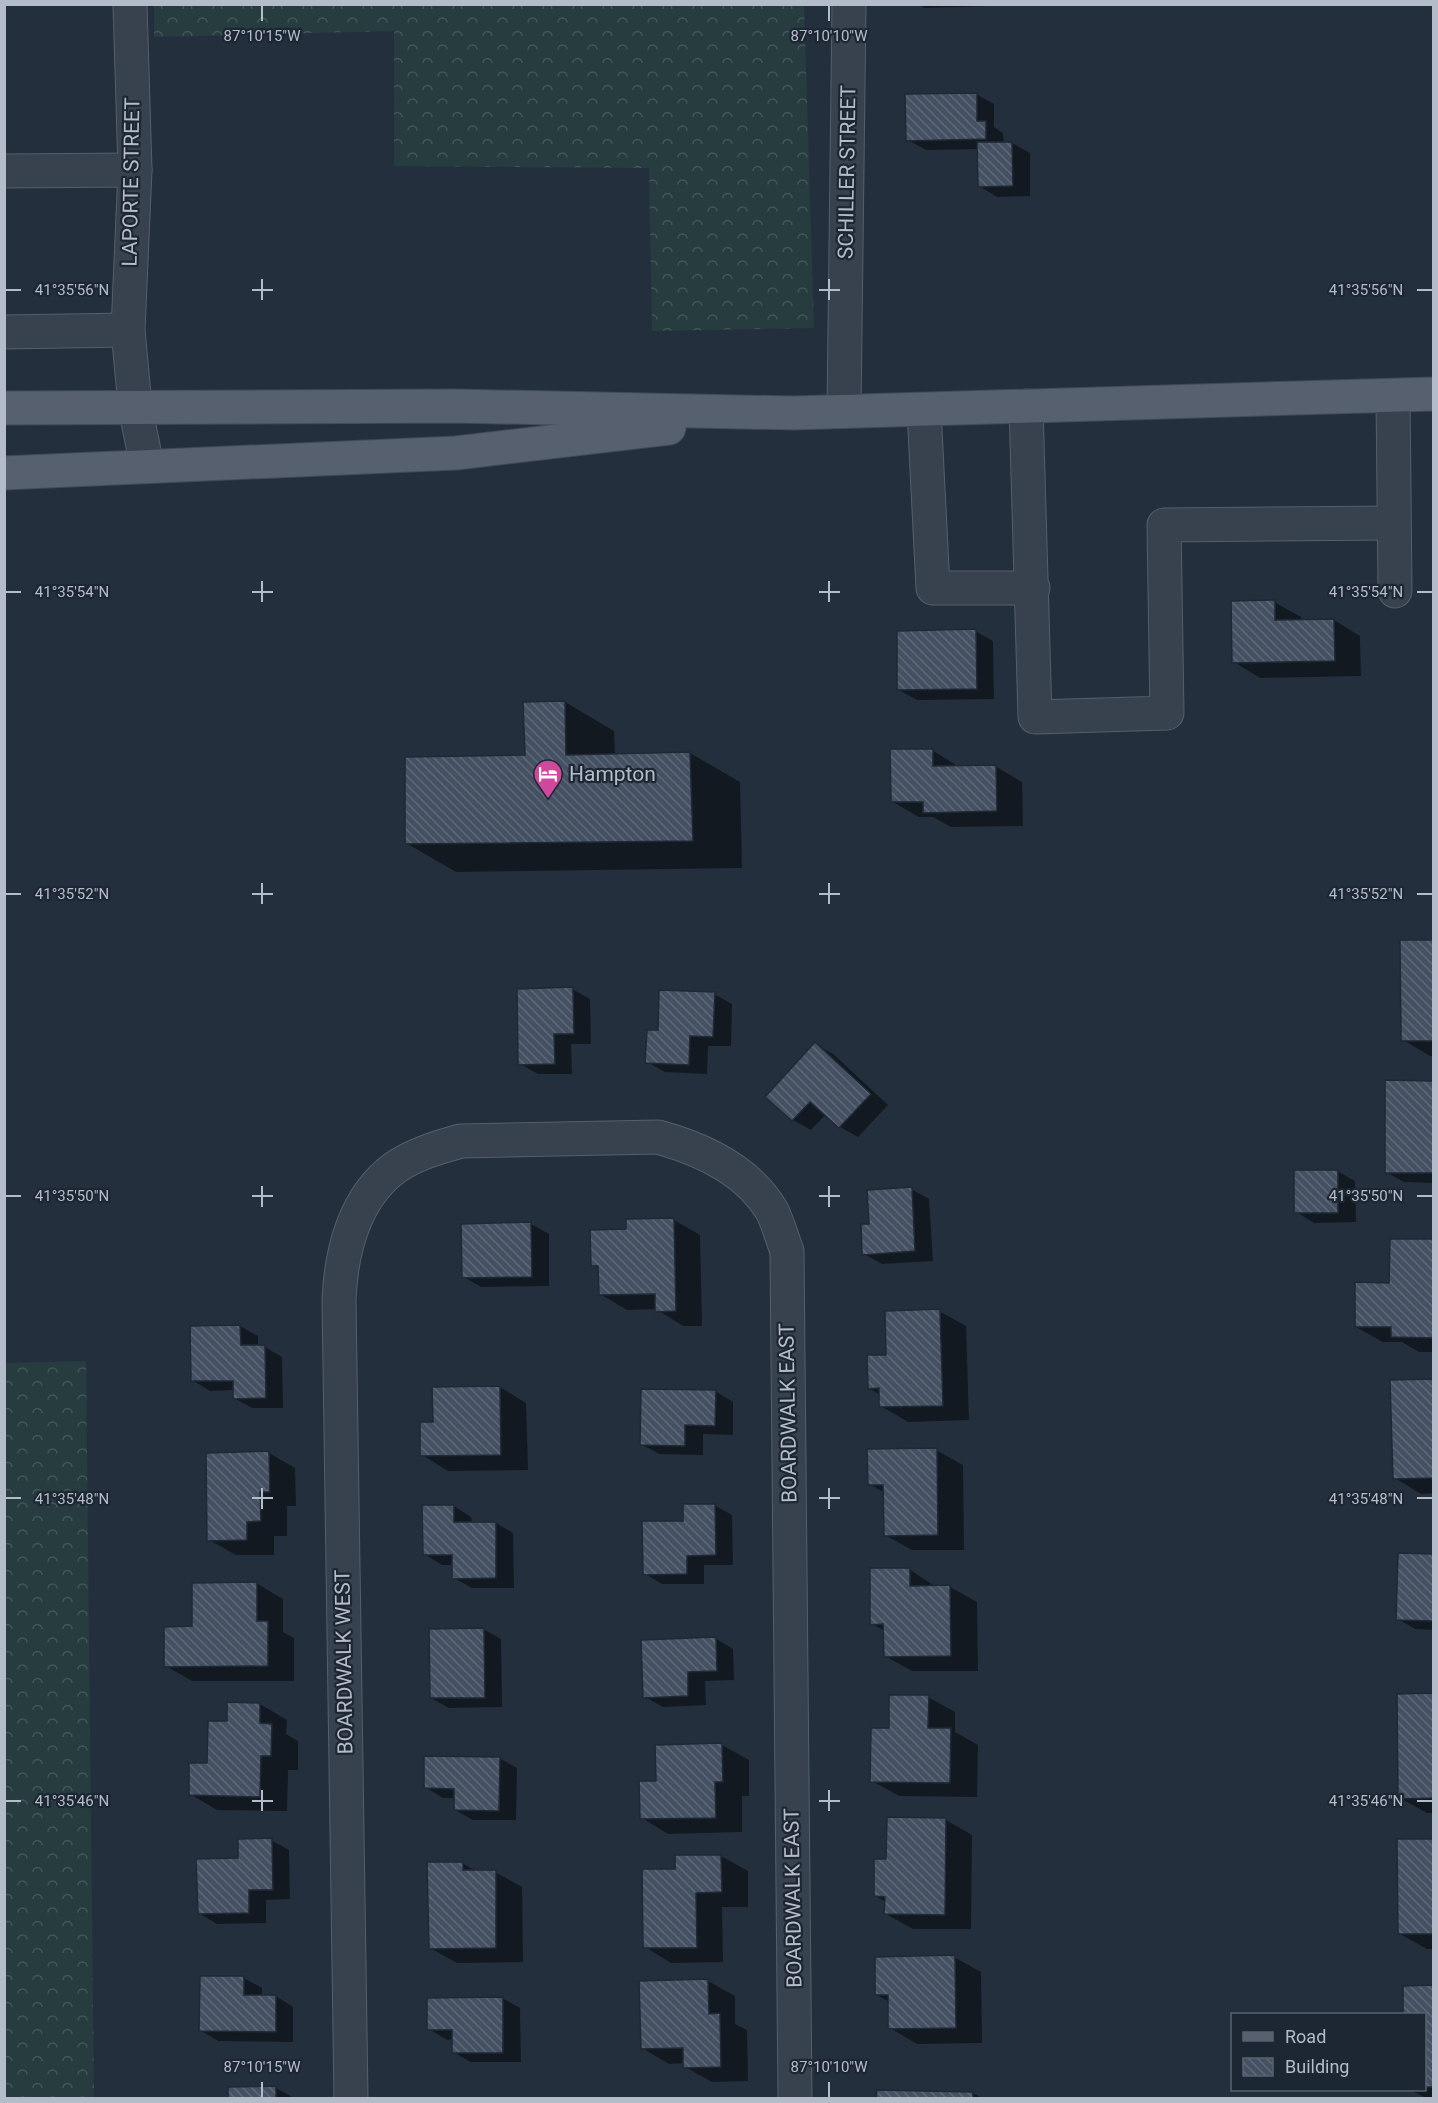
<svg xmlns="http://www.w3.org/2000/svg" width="1438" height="2103" font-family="Roboto,sans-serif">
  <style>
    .forest { fill: url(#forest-crowns) }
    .shadow { fill: #0007 }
    .building { fill: url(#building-back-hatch); stroke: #1f2835; stroke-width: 1.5 }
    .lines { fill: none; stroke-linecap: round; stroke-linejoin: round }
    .minor-casing { stroke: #565f6c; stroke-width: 35 }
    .major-casing { stroke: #414a57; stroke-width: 35 }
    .minor { stroke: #38414e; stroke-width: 33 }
    .major { stroke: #56606e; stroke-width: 33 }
    .ticks { fill: none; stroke: #b4bcc9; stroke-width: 2 }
    .labels { text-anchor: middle; stroke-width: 4.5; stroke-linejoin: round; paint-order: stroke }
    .street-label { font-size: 21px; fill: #b4bcc9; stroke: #1d2633 }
    .poi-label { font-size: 21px; fill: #b4bcc9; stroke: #1d2633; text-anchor: start }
    .ticks-label { font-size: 15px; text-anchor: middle; fill: #b4bcc9; stroke: #1d2633; stroke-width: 4.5; stroke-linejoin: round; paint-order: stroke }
  </style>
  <defs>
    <pattern id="forest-crowns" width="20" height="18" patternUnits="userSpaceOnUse" patternTransform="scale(1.5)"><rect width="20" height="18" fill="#263c3f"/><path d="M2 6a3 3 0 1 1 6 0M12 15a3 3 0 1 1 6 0" fill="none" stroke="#435659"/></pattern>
    <pattern id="building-back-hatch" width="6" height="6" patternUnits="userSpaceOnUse" patternTransform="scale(1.5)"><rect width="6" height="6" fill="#455162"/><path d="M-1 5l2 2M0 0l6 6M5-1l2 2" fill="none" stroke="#5d6877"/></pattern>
  </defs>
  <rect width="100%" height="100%" fill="#242f3e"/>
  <!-- forest -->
  <g class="forest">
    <path d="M154,5H804L814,328L652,331L649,168L394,166V31L154,37Z"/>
    <path d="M86,1361L94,2098H5V1363Z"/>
  </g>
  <!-- shadow -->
  <g class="shadow">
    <path d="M918,4H989V6L924,8Z"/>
    <path d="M976,94L994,104V127L1003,133L1004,143H1012L1030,153V196L997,197L979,186V149L926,150L908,140Z"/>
    <path d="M1274,602L1301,617V621L1334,620L1360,636L1361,676L1260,678L1234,662Z"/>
    <path d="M975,631L993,641L994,699L917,700L899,690Z"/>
    <path d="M565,702L614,731L615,755L690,753L740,782L742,868L456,872L406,843L526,757Z"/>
    <path d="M932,750L959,767L995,766L1022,782L1023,826L951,827L933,817H919L893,802Z"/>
    <path d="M1434,941V1056H1430L1403,1040Z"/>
    <path d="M572,989L590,999L591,1044H571L572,1074H538L520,1064Z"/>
    <path d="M714,994L732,1004L731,1046H708L707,1074L665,1072L647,1062L659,1032Z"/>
    <path d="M815,1044L833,1054L888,1105L858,1137L840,1127L826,1114L811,1130L793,1120L767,1097Z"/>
    <path d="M1434,1082V1183L1404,1182L1386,1172Z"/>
    <path d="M1337,1171L1355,1181L1356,1222L1314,1223L1296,1212Z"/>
    <path d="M911,1189L929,1199L933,1261L882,1264L864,1254L870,1225Z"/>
    <path d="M674,1220L700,1235L702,1326H683L656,1309L627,1310L600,1294V1269L592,1265L627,1230Z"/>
    <path d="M531,1224L549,1234V1286L481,1287L464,1277Z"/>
    <path d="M1434,1240V1352H1419L1402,1342H1383L1356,1327L1391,1284Z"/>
    <path d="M939,1311L966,1326L969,1420L908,1422L881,1406L880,1395L869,1388L888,1356Z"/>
    <path d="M240,1326L258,1336V1347H265L282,1357L283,1408H252L234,1398V1390L210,1391L192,1380Z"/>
    <path d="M1434,1380V1493L1421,1494L1395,1478Z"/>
    <path d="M500,1387L526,1403L528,1470L448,1471L422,1455L434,1424Z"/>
    <path d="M715,1391L733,1402V1435L703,1434V1455L659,1454L641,1444Z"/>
    <path d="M936,1450L963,1465L964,1550H912L885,1535V1493L869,1484Z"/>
    <path d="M269,1453L295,1468L296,1506H287V1536H274V1555H236L209,1540Z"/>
    <path d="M714,1505L732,1515L733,1565H704V1584H662L645,1574L684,1522Z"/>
    <path d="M454,1506L471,1517L472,1523H496L513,1533L514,1588H472L454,1578V1565H442L424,1554Z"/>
    <path d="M1434,1555V1630L1415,1629L1398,1619Z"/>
    <path d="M909,1569L936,1587H950L977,1602L978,1671H912L885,1656V1631L872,1624Z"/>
    <path d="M256,1583L283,1599V1632L294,1638V1681H192L166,1666L194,1628Z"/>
    <path d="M483,1629L501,1639L502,1707L449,1708L431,1698Z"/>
    <path d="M715,1638L733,1649L734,1680L705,1681L706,1705L663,1707L645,1697Z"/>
    <path d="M1434,1695V1813H1427L1400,1798Z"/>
    <path d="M928,1697L955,1712V1732L978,1745L977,1797L899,1796L872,1781L890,1730Z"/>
    <path d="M260,1704L287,1720L286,1734L298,1741V1770H288L287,1811L217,1810L190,1794L209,1765L229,1722Z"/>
    <path d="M722,1745L749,1760V1796H742V1832L668,1834L642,1818L658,1783Z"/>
    <path d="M499,1758L517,1768L516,1820H473L455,1810L456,1798H443L425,1787Z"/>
    <path d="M946,1820L972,1835L971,1929H913L886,1914V1902L875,1896L888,1861Z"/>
    <path d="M271,1840L289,1850L290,1899L266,1900V1923L217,1924L199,1913L240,1860Z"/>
    <path d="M1434,1840V1949H1427L1400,1934Z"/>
    <path d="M721,1856L748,1871V1907H722L723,1962L671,1963L645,1947L676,1870Z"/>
    <path d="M462,1863L477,1872H495L522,1887L523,1962L457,1963L430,1948Z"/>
    <path d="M954,1957L981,1972L982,2043L917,2044L890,2028L889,2002L877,1995Z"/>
    <path d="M201,1977L244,1978L262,1988V1996H276L293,2007V2042L218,2041L200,2030Z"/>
    <path d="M708,1981L735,1996V2024L747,2030L748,2081L712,2082L685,2067V2063L669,2064L642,2048Z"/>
    <path d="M1404,1987H1434V2098H1426L1410,2090H1424V2014H1405Z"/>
    <path d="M502,1998L520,2008L521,2062H471L453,2052V2039L447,2040L429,2029Z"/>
    <path d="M276,2088L294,2098H229V2089Z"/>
    <path d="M878,2092L973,2093L982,2098H878Z"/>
  </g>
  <!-- building -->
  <g class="building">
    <path d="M977,93V121H986V139L906,141L905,94Z"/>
    <path d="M977,142H1012L1013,186L978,187Z"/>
    <path d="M1275,600V620L1334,619L1335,661L1232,663L1231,601Z"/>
    <path d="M976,629L977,689L897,690V631Z"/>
    <path d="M565,701L566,755L690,752L693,841L405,844V757L525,755L523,702Z"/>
    <path d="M890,749H933V766L996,765L997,811L923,813V802H891Z"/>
    <path d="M1400,940H1434V1041H1401Z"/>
    <path d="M573,987L574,1034H554L555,1064L518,1065L517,989Z"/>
    <path d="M659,990L715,992L713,1037L690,1036L689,1065L645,1063L647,1030H658Z"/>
    <path d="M815,1042L871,1094L839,1128L810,1102L792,1121L765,1097Z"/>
    <path d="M1385,1080L1434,1081V1173H1385Z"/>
    <rect x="1294" y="1170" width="44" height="43"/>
    <path d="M912,1187L915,1251L862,1255L861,1224H869L867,1190Z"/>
    <path d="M674,1218L676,1311L655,1312V1294L599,1295L598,1266H591L590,1230L626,1229V1219Z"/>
    <path d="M531,1222L532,1277L462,1278L461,1224Z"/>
    <path d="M1390,1239H1434V1338L1391,1337V1327H1355V1282L1389,1283Z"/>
    <path d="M940,1309L943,1406L879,1407V1388L868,1389L867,1355H886L885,1311Z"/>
    <path d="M240,1325L241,1345H265L266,1398L233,1399V1381H191L190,1326Z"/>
    <path d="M1434,1379V1478L1393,1479L1390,1380Z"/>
    <path d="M500,1386L501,1455L420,1456V1422H433L432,1387Z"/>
    <path d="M641,1389L716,1390L715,1426L685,1425V1446L640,1445Z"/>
    <path d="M937,1448L938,1535L884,1536L883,1485H868L867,1449Z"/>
    <path d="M269,1451L270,1492H260L261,1521L247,1522V1540L207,1541L206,1453Z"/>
    <path d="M683,1504H715L716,1555L687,1556V1574L643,1575L642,1521H683Z"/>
    <path d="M422,1505H454V1522H496V1578L452,1579V1555H423Z"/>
    <path d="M1398,1553L1434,1554V1621L1396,1620Z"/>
    <path d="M870,1568H910V1586L950,1585L951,1656L884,1657L883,1624L870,1625Z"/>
    <path d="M257,1582V1621H268V1666L164,1667V1627L192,1626V1583Z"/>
    <path d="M484,1628L485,1698H430L429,1629Z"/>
    <path d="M716,1637L717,1671L688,1672V1696L643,1698L641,1640Z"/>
    <path d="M1434,1693V1798L1398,1799L1397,1694Z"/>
    <path d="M889,1695H929L928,1728H951L950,1783L870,1782L871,1728H889Z"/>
    <path d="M227,1702L260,1703V1723L272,1724L271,1756H261L260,1797L189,1795V1763H207L208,1721H227Z"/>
    <path d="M722,1743L723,1782H715L716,1818L640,1819L639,1781H656L655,1745Z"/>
    <path d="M424,1756L500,1757L499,1811L454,1810V1789L424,1788Z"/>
    <path d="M887,1817L946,1818L945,1915L884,1914L885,1897L874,1896V1859H886Z"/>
    <path d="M272,1838L273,1890H249V1913L198,1914L196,1859L238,1858V1839Z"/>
    <path d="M1397,1839H1434V1934H1398Z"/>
    <path d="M675,1855H721L722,1892L696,1893L697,1948H643L642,1869H675Z"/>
    <path d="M427,1862H463V1870H496V1948L429,1949Z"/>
    <path d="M955,1955L956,2028L888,2029V1995H875V1957Z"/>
    <path d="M200,1976H244V1995H276V2032L199,2031Z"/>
    <path d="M708,1979L709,2014L720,2013L721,2067L683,2068V2048L641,2049L639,1981Z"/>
    <path d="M1434,1985V2087H1424V2014H1403V1986Z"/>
    <path d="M503,1997V2053H452V2030H427V1998Z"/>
    <path d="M276,2086V2098H228V2087Z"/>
    <path d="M877,2090L973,2092V2098H876Z"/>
  </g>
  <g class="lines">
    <!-- minor casing -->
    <g class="minor-casing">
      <g id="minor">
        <path d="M130,4L135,170L128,330L135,406L147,466"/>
        <path d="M4,171L135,170"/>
        <path d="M4,332L128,330"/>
        <path d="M1393,396L1395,591"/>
        <path d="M1026,406L1035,717L1167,713L1164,525L1394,523"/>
        <path d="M924,410L933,588H1033"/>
        <path d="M844,411L849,4"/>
        <path d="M351,2098L339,1300C341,1252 354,1197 396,1167C415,1154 439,1147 461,1141L658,1137C702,1149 748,1170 772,1211C778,1223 782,1238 787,1251L795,2098"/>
      </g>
    </g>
    <!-- major casing -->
    <g class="major-casing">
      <g id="major">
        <path d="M4,408L454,406L793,413L1434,394"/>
        <path d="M4,473L456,453L669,428"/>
      </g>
    </g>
    <!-- minor -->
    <use href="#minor" class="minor"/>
    <!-- major -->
    <use href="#major" class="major"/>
  </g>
  <!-- ticks -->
  <path class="ticks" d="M262,6V21M829,6V21M262,279V300M829,279V300M6,290H21M252,290H273M819,290H840M1417,290H1432M262,581V602M829,581V602M6,592H21M252,592H273M819,592H840M1417,592H1432M262,883V904M829,883V904M6,894H21M252,894H273M819,894H840M1417,894H1432M262,1186V1207M829,1186V1207M6,1196H21M252,1196H273M819,1196H840M1417,1196H1432M262,1488V1509M829,1488V1509M6,1498H21M252,1498H273M819,1498H840M1417,1498H1432M262,1790V1811M829,1790V1811M6,1801H21M252,1801H273M819,1801H840M1417,1801H1432M262,2082V2097M829,2082V2097"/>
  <!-- icons -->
  <defs>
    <g id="hotel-pin" transform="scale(1.5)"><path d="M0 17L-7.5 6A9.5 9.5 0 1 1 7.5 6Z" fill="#d1479c" stroke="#1d2633"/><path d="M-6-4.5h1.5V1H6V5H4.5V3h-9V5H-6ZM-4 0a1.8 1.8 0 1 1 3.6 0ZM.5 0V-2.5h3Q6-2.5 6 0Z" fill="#fff"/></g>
  </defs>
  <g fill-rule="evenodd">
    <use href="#hotel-pin" x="548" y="774"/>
  </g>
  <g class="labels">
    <!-- street labels -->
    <g class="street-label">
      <text transform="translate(847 172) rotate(-89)" y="7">SCHILLER STREET</text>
      <text transform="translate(131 182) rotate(-89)" y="7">LAPORTE STREET</text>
      <text transform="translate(788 1413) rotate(-91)" y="7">BOARDWALK EAST</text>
      <text transform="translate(344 1662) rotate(-91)" y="7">BOARDWALK WEST</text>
      <text transform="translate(793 1898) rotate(-91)" y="7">BOARDWALK EAST</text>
    </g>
    <!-- poi labels -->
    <g class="poi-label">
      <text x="569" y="781">Hampton</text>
    </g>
  </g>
  <g class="ticks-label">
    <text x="262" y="41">87°10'15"W</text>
    <text x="829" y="41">87°10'10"W</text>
    <text x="72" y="295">41°35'56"N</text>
    <text x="1366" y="295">41°35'56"N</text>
    <text x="72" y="597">41°35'54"N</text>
    <text x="1366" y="597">41°35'54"N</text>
    <text x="72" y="899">41°35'52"N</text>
    <text x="1366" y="899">41°35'52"N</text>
    <text x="72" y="1201">41°35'50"N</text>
    <text x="1366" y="1201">41°35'50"N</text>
    <text x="72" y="1504">41°35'48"N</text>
    <text x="1366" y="1504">41°35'48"N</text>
    <text x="72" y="1806">41°35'46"N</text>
    <text x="1366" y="1806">41°35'46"N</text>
    <text x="262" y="2072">87°10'15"W</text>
    <text x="829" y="2072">87°10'10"W</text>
  </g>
  <!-- border -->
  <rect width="1438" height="2103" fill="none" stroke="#b4bcc9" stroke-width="12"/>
  <!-- legend -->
  <rect x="1231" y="2013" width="195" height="78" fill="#1d2633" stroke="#59626f" stroke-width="1.5"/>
  <rect x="1243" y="2032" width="30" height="9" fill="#56606e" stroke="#59626f" stroke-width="1.5"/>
  <text x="1285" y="2043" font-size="18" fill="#b4bcc9">Road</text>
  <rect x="1243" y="2058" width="30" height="18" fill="url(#building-back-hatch)" stroke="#59626f" stroke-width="1.5"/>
  <text x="1285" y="2073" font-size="18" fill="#b4bcc9">Building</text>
</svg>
